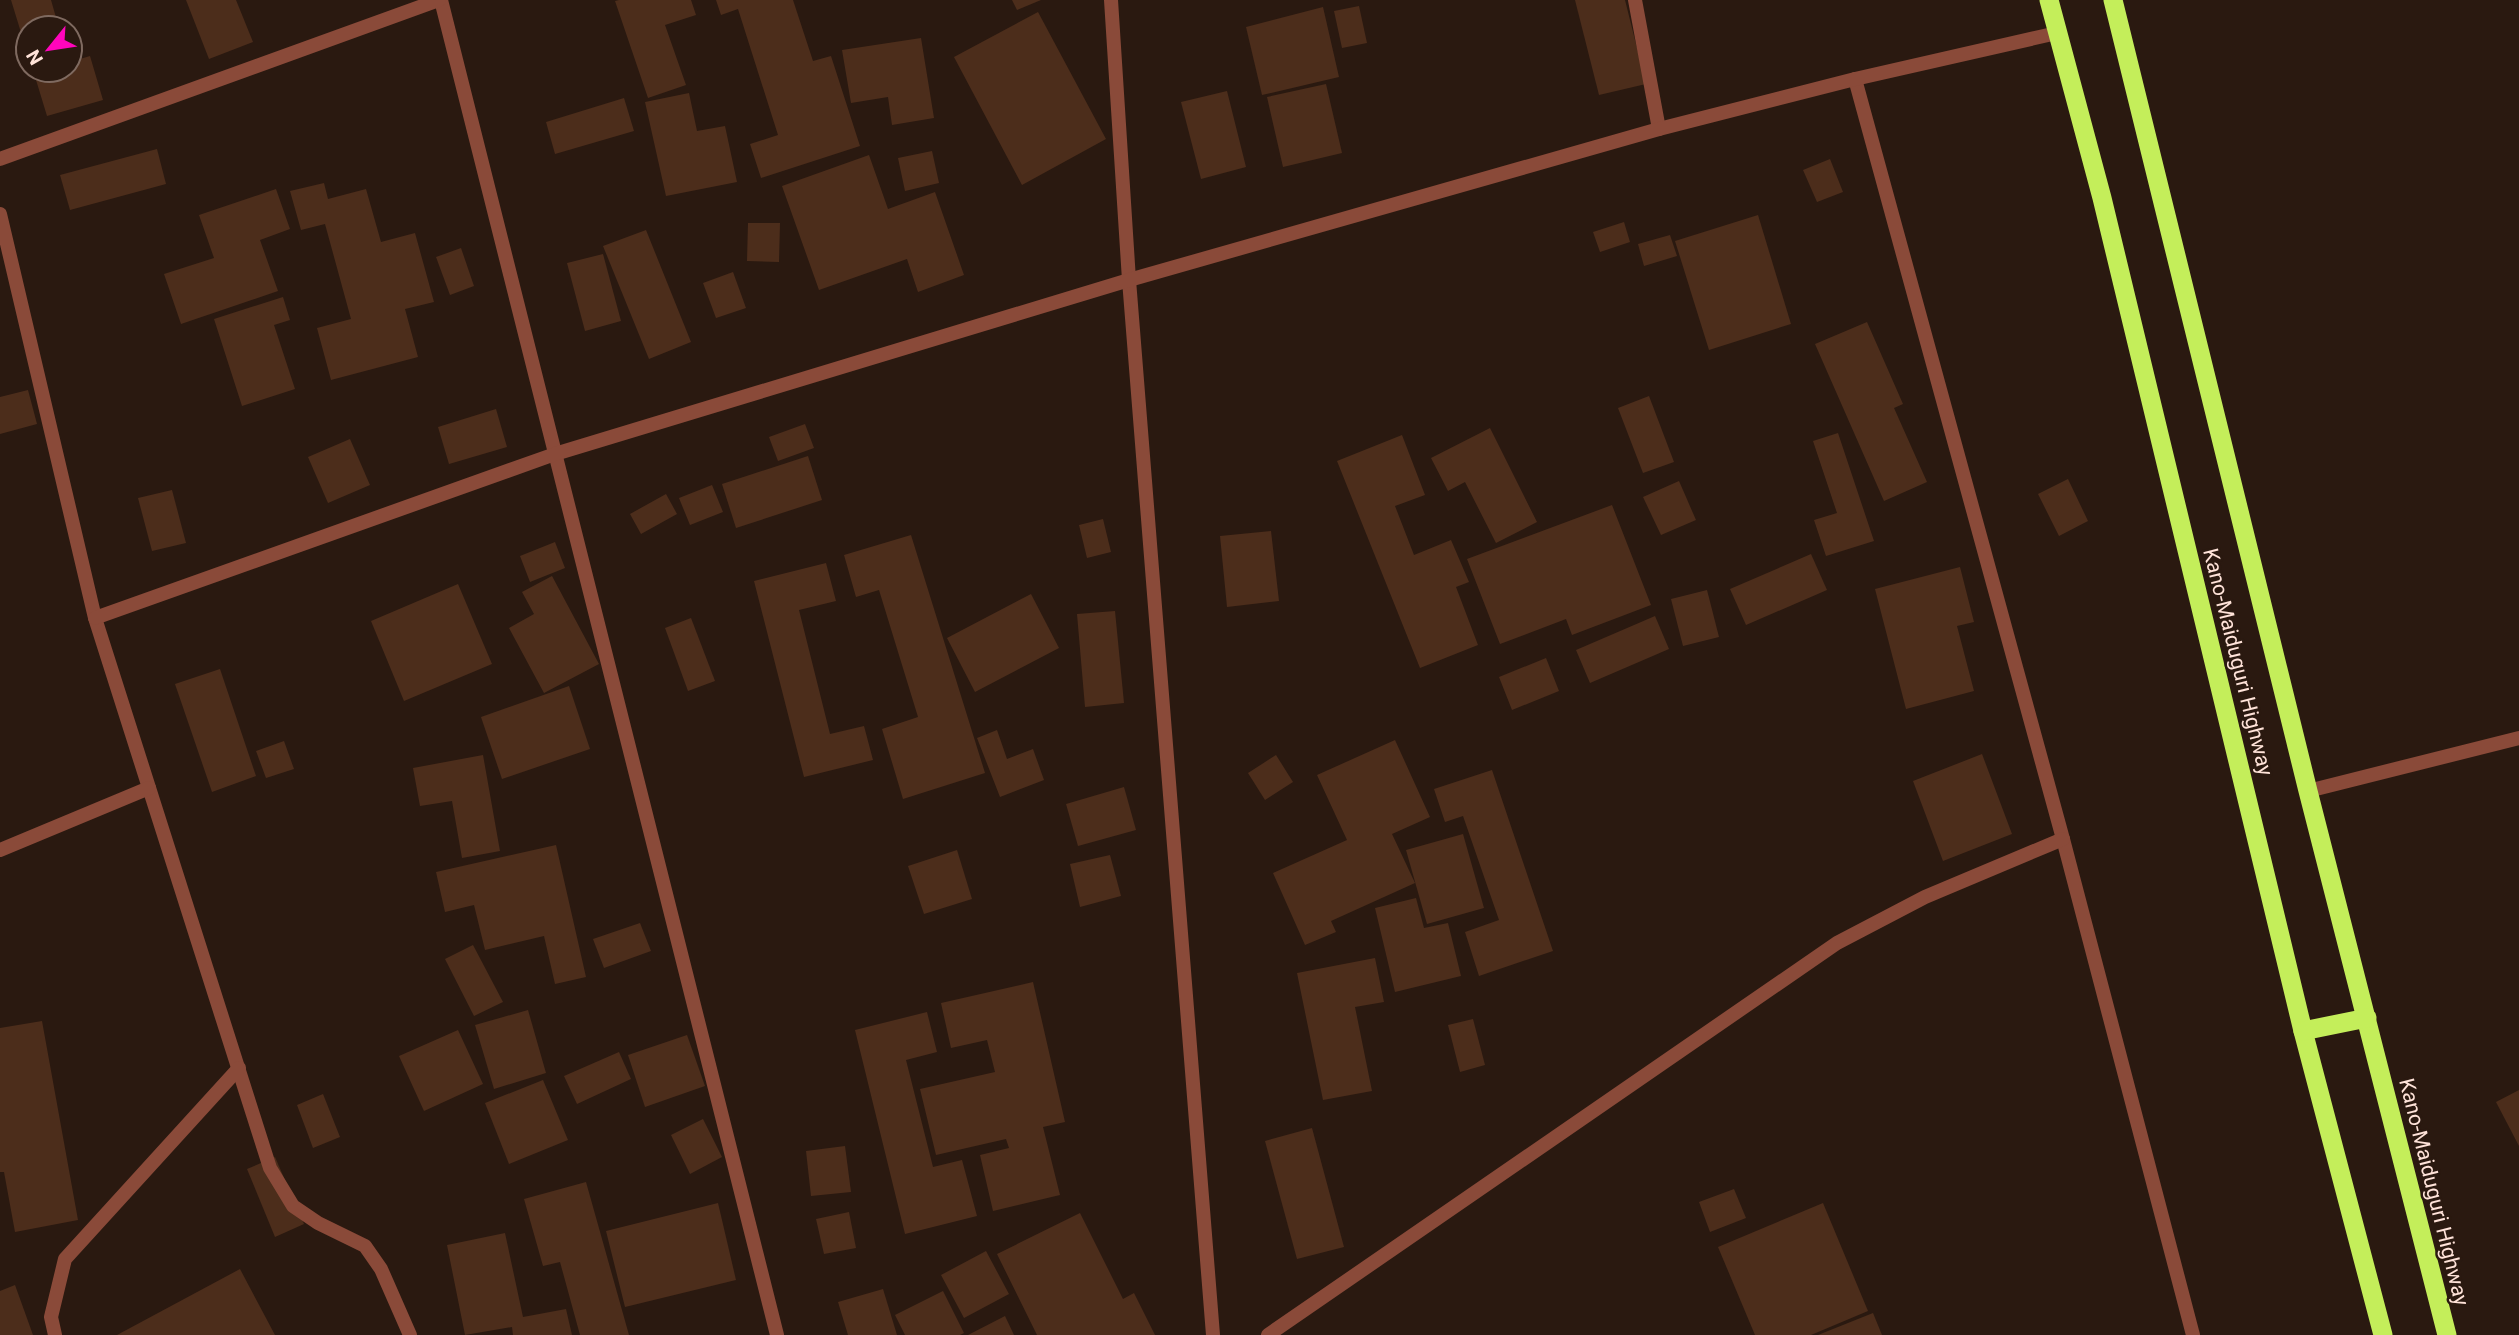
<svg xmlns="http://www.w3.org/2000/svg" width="2519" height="1335" font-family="Roboto,sans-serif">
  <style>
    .building { fill: #4c2d1b }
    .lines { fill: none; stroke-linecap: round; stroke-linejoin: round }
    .minor { stroke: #8a4a39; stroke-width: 14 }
    .trunk { stroke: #c4ee5a; stroke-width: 19 }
    .labels { text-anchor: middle; stroke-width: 5; stroke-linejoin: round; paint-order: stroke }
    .street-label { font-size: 21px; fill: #ffe3d9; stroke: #2a1910 }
  </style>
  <rect width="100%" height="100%" fill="#2a1910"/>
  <!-- building -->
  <g class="building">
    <path d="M11,0H51L59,28H28L27,52Z"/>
    <path d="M186,0H236L253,42L209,59Z"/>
    <path d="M619,0H691L696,15L665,25L686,85L648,98L615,1Z"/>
    <path d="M716,0H793L813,61L831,56L860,146L761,178L750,144L778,135L738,9L721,15Z"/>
    <path d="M1012,0H1041L1017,10Z"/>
    <path d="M1575,0H1625L1646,84L1599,95Z"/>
    <path d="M1359,6L1367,43L1342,48L1334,11Z"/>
    <path d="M1323,7L1339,77L1262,95L1246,27Z"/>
    <path d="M1038,12L1106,139L1022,185L954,57Z"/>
    <path d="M921,38L934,118L892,125L888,97L851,103L842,50Z"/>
    <path d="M90,56L103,100L47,116L33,70H70V62Z"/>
    <path d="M1326,84L1342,153L1283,167L1267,97Z"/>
    <path d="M1227,91L1246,167L1201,179L1181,102Z"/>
    <path d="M689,93L697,131L725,126L737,182L666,196L645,102Z"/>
    <path d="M624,98L634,131L555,154L546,122Z"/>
    <path d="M157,149L166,184L70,210L60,175Z"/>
    <path d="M932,151L939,183L905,191L898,158Z"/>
    <path d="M869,155L888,209L935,192L964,275L918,292L907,259L819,290L782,186Z"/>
    <path d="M1830,159L1843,192L1817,202L1803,170Z"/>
    <path d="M324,183L328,199L366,189L381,242L415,233L434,302L405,309L418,357L331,380L317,328L351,319L325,224L301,230L290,191Z"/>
    <path d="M276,189L290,229L260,240L278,291L181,324L164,274L214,258L199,215Z"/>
    <path d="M1758,215L1791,324L1709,350L1675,241Z"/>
    <path d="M1624,222L1630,242L1600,252L1593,232Z"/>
    <path d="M748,223H780L779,262L747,261Z"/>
    <path d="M646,230L691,342L649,359L603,246Z"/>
    <path d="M1670,235L1677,256L1644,266L1638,244Z"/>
    <path d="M461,248L474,286L450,295L436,257Z"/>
    <path d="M603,254L621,321L585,331L567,263Z"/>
    <path d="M733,272L746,308L716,318L703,283Z"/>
    <path d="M283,297L290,320L274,325L295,389L242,406L214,319Z"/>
    <path d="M1867,322L1903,404L1894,408L1927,482L1884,501L1815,344Z"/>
    <path d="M28,390L37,424L0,434V397Z"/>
    <path d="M1649,396L1674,462L1643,473L1618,408Z"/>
    <path d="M496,409L507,447L449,464L438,427Z"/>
    <path d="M805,424L814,448L778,461L769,437Z"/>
    <path d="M1490,428L1537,522L1496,543L1465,482L1448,491L1431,458Z"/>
    <path d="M1838,433L1874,541L1826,556L1814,520L1837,513L1813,441Z"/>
    <path d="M1402,435L1425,495L1395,506L1414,555L1451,540L1469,582L1456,587L1478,645L1420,668L1337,461Z"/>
    <path d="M350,439L370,485L328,503L308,457Z"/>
    <path d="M808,456L822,500L736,528L722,484Z"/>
    <path d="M2068,479L2088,521L2059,536L2038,494Z"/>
    <path d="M1679,481L1696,520L1661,535L1643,497Z"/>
    <path d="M712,485L723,512L690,525L679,498Z"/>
    <path d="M172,490L186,543L152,551L138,498Z"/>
    <path d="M666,494L677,514L641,534L630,514Z"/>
    <path d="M1612,505L1651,605L1572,635L1566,619L1500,644L1467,559Z"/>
    <path d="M1103,519L1111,552L1087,558L1079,525Z"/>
    <path d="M1271,531L1279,601L1227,607L1220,536Z"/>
    <path d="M911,535L985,773L903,799L882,729L918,717L879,590L856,597L844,555Z"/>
    <path d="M555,542L565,568L530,582L520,556Z"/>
    <path d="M1811,554L1827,590L1746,625L1730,589Z"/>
    <path d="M826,563L836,601L799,610L830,734L864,726L873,760L804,777L754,581Z"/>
    <path d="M1960,567L1974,622L1957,626L1974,691L1906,709L1875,589Z"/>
    <path d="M552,576L599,664L544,693L509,628L534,614L522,592Z"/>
    <path d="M458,584L492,664L404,701L371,621Z"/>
    <path d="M1707,590L1719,637L1683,646L1671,599Z"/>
    <path d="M1031,594L1059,648L975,692L947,638Z"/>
    <path d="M1115,611L1124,703L1085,707L1077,614Z"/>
    <path d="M1655,616L1669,649L1590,683L1576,650Z"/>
    <path d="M691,618L715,681L688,691L665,628Z"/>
    <path d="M1546,658L1559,691L1512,710L1499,677Z"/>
    <path d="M220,669L256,776L212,792L175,684Z"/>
    <path d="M569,686L590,749L502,779L481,717Z"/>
    <path d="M997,730L1007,759L1033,749L1044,780L1000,797L977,738Z"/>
    <path d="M1395,740L1430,817L1392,834L1415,883L1331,921L1336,932L1305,945L1273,873L1347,840L1317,775Z"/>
    <path d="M284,741L294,769L266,778L256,751Z"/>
    <path d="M1982,754L2012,834L1943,861L1913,781Z"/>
    <path d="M483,755L500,851L462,858L452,801L420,806L413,768Z"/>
    <path d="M1276,755L1293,782L1265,800L1248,773Z"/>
    <path d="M1492,770L1553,951L1479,976L1465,932L1499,920L1463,816L1445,822L1434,789Z"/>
    <path d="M1124,787L1136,830L1078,846L1066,804Z"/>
    <path d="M1463,834L1484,908L1427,924L1406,850Z"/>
    <path d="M556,845L586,977L555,984L544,936L485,950L474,905L445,912L436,872Z"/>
    <path d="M957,850L972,899L924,914L908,866Z"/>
    <path d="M1110,855L1121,896L1080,907L1070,864Z"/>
    <path d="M1416,898L1424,928L1448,923L1461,976L1395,992L1375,908Z"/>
    <path d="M640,923L651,951L604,968L593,939Z"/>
    <path d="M473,945L503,1002L474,1016L445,959Z"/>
    <path d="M1375,958L1384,1002L1355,1007L1372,1091L1323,1100L1297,973Z"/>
    <path d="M1033,982L1065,1122L1043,1127L1060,1195L993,1211L980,1155L1009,1148L1006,1139L936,1155L920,1089L995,1072L987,1040L951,1048L941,1003Z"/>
    <path d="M528,1010L546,1073L494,1089L475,1025Z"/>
    <path d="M927,1012L937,1052L906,1060L933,1167L962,1160L977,1216L905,1234L855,1030Z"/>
    <path d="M1473,1019L1485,1065L1460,1072L1448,1025Z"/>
    <path d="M42,1021L78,1220L15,1232L4,1172H0V1028Z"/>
    <path d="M458,1030L483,1084L424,1111L399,1056Z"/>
    <path d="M687,1035L705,1086L645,1107L628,1055Z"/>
    <path d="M619,1052L631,1079L577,1104L564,1076Z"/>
    <path d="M543,1080L568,1140L509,1164L485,1103Z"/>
    <path d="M2519,1090V1146L2496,1102Z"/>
    <path d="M323,1094L340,1137L313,1148L297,1105Z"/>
    <path d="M703,1119L722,1157L690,1174L671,1135Z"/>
    <path d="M1312,1128L1344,1247L1297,1259L1265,1141Z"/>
    <path d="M845,1146L851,1192L811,1196L806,1151Z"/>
    <path d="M275,1157L304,1224L275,1237L247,1169Z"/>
    <path d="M586,1182L629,1335H580L560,1262L543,1266L524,1199Z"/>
    <path d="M1734,1189L1746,1218L1710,1232L1699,1202Z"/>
    <path d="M718,1203L736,1280L625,1307L606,1231Z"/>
    <path d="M1823,1203L1868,1311L1811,1335H1755L1718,1247Z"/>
    <path d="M849,1212L856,1248L824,1254L816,1219Z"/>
    <path d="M1080,1213L1123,1299L1134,1293L1155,1335H1037L997,1254Z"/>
    <path d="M505,1233L523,1317L566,1309L572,1335H513L512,1327L465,1335L447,1245Z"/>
    <path d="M986,1251L1009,1294L964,1318L941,1275Z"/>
    <path d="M240,1269L275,1335H117Z"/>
    <path d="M15,1285L33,1335H0V1291Z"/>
    <path d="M883,1289L897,1335H848L838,1302Z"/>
    <path d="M943,1291L964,1333L960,1335H905L895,1315Z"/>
    <path d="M1873,1313L1882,1335H1818Z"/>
    <path d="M1005,1316L1014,1335H968Z"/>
  </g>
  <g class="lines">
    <!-- minor -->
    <g class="minor">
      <path d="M441,0L777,1335"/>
      <path d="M1111,0L1129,280L1213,1335"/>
      <path d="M1635,0L1659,129"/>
      <path d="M1855,79L2063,839L2193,1335"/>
      <path d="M0,159L439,0"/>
      <path d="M0,214L95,618L270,1168L293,1206L318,1223L365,1246L381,1269L410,1335"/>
      <path d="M95,618L555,454L1129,280L1659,129L1855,79L2057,33"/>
      <path d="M2308,791L2519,738"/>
      <path d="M0,850L149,788"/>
      <path d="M55,1335L51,1317L65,1259L239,1068"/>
      <path d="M1268,1335L1837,943L1925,897L2063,839"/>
    </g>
    <!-- trunk -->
    <g class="trunk">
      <path d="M2049,0L2102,198L2303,1031L2383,1335"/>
      <path d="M2113,0L2308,791L2447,1335"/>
      <path d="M2303,1031L2367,1018"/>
    </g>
  </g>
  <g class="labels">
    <!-- street labels -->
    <g class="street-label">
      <text transform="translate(2238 662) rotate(76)" y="7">Kano-Maiduguri Highway</text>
      <text transform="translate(2434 1192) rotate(76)" y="7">Kano-Maiduguri Highway</text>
    </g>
  </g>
  <!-- north arrow -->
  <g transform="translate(49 49) rotate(240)"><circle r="33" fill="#2a1910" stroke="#7f6a60" stroke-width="2"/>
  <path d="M0-5L12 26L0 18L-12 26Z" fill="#ff05bc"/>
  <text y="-10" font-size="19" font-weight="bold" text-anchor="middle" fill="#ffe3d9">N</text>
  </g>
</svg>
